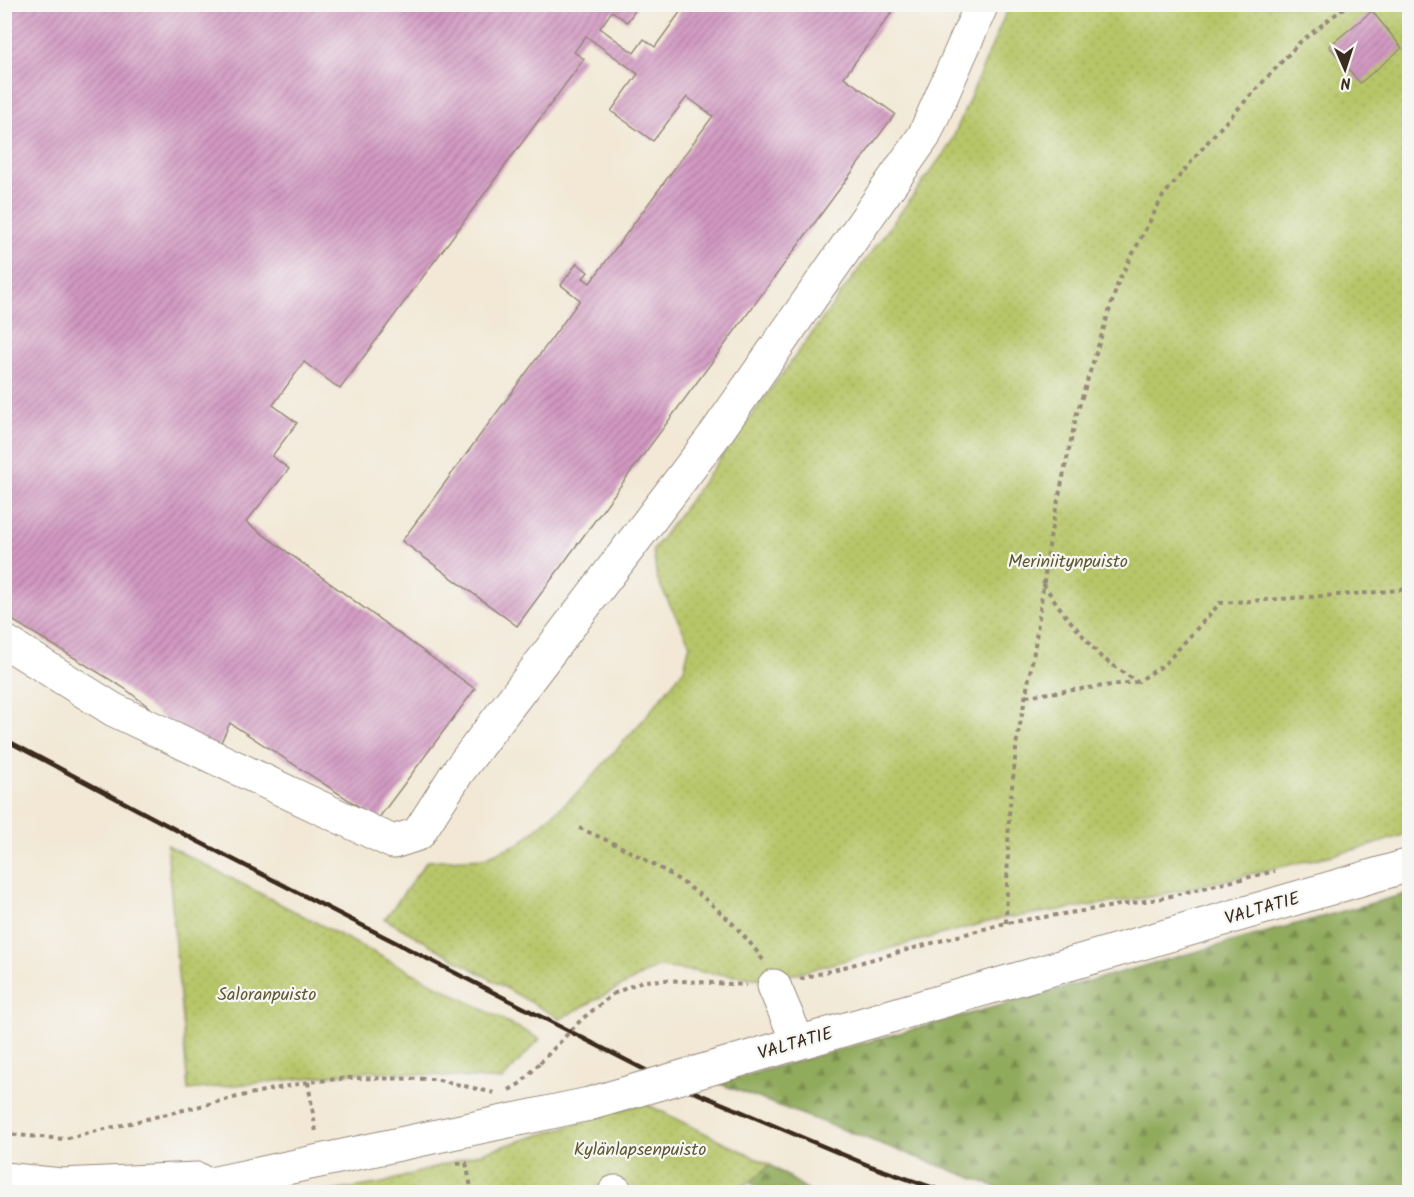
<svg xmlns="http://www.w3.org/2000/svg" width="1414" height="1197" font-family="Kalam,sans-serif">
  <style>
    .forest { fill: url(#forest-firs); stroke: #666a3e; stroke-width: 1.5 }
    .park { fill: url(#park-dots); stroke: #797844; stroke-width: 1.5 }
    .building { fill: url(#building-hatch) }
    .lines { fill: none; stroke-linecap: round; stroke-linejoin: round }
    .minor-casing { stroke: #96897a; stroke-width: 35 }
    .major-casing { stroke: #96897a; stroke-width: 35 }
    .path { stroke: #96897a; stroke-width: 4; stroke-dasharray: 4.5 4.5; stroke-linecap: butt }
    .minor { stroke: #fff; stroke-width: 33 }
    .major { stroke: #fff; stroke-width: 33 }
    .rail { stroke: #3b2a1e; stroke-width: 4.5 }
    .major-bridge-casing { stroke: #96897a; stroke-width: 35; stroke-linecap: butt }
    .path-bridge { stroke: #96897a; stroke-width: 4; stroke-dasharray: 4.5 4.5; stroke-linecap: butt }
    .major-bridge { stroke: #fff; stroke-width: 33 }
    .labels { text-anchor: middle; stroke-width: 4.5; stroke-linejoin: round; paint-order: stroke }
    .park-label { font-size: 18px; fill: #605934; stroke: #f6f6f2 }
    .street-label { font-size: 18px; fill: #3b2a1e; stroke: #f6f6f2 }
  </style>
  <defs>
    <pattern id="forest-firs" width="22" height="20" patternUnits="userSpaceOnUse" patternTransform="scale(1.5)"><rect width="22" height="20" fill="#91ab5d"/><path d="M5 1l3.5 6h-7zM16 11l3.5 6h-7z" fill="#788b4c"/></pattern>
    <pattern id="park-dots" width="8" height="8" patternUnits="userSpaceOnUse" patternTransform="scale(1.5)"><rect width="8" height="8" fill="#b7c669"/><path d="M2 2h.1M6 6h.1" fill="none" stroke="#9eaa5b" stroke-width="1.8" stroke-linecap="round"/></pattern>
    <pattern id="building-hatch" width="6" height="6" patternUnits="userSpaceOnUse" patternTransform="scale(1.5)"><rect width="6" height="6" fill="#d299c2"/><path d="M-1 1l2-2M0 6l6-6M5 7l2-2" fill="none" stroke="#ac7d9d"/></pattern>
  </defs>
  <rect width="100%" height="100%" fill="#f6f6f2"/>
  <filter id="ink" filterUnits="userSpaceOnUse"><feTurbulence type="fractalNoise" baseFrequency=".0167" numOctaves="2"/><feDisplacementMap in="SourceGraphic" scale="12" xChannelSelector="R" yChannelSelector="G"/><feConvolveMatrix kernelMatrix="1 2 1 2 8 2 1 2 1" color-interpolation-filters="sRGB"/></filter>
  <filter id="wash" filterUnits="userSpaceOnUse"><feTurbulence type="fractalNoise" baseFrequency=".008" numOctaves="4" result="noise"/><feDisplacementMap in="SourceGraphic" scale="24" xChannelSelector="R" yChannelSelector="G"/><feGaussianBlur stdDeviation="1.35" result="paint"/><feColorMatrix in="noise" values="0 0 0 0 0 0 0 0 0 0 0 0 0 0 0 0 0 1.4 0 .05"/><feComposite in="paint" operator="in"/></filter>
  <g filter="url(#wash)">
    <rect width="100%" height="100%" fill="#f2e8d5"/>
    <!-- forest -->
    <g class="forest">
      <path d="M1409,893V1192H1010L718,1083Z"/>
      <path d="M770,1165L811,1192H762L750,1182Z"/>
    </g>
    <!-- park -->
    <g class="park">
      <path d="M1012,5H1409V833L1370,846L1157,896L999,919L772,980L657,967L560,1019L385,919L427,861L484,858L520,843L578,792L644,719L684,669L690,644L657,579L653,550L950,145L1004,17Z"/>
      <path d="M167,845L540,1039L502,1080L372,1071L188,1090Z"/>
      <path d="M644,1103L770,1165L750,1182L731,1192H327L383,1183Z"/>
    </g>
    <g id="blocks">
      <!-- building -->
      <g class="building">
        <path d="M4,4H631L637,8L627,22L612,11L600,28L634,53L644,39L655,47L686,4H898L844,77L895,114L517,626L402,541L580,300L561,285L577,263L588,272L583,278L590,283L713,116L687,97L653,141L611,111L638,74L586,36L574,52L584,59L340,389L304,362L273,405L297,423L272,456L289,469L246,522L475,689L378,819L230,723L214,757L124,688L4,615Z"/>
        <path d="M1372,11L1402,48L1360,83L1329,46Z"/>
      </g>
    </g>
  </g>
  <g filter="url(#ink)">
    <use href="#blocks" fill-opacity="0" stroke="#96897a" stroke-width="1.5"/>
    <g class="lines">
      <!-- minor casing -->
      <g class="minor-casing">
        <g id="minor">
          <path d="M4,641L114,710L393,842L418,834L457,773L717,432L924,136L982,4"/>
          <path d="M774,986L798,1042"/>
          <path d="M615,1192H616"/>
        </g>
      </g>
      <!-- major casing -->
      <g class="major-casing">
        <g id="major">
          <path d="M774,1050L1410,865"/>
          <path d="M4,1179L61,1185L197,1179"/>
          <path d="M173,1192L589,1104"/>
        </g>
      </g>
      <!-- path -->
      <g class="path">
        <path d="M1043,584L1065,615L1101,657L1137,682L1164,665L1220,603L1367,593L1410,589"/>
        <path d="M1026,696L1135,682"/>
        <path d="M579,828C650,858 718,896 763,960"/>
        <path d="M1006,923L1009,815L1017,740L1034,652L1051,532L1077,413L1119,280L1163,196L1211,138L1300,42L1349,4"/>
        <path d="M800,979L1006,923L1158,899L1275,871"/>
        <path d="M613,994L642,981L667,980L746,985"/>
        <path d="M308,1082L316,1132"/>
        <path d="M509,1090L521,1083L540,1063"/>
        <path d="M4,1134L64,1139L254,1093L308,1082L348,1078L435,1079L494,1093"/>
        <path d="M457,1164L466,1163L472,1192"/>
      </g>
      <!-- minor -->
      <use href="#minor" class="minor"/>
      <!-- major -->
      <use href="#major" class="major"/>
      <!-- rail -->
      <path class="rail" d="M4,739L197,841L661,1078L870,1166L945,1192"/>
      <!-- major-bridge casing -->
      <g class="major-bridge-casing">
        <path id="major-bridge" d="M589,1104L774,1050"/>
      </g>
      <!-- path-bridge -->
      <path class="path-bridge" d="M540,1063L582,1019L613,994"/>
      <!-- major-bridge -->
      <use href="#major-bridge" class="major-bridge"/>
    </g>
  </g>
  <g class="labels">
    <!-- park labels -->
    <g class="park-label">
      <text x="1068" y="567">Meriniitynpuisto</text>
      <text x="267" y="1000">Saloranpuisto</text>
      <text x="640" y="1155">Kylänlapsenpuisto</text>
    </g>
    <!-- street labels -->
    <g class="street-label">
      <text transform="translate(1262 908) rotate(-16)" y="6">VALTATIE</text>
      <text transform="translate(795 1043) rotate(-16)" y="6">VALTATIE</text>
    </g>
  </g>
  <!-- margin -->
  <rect width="1414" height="1197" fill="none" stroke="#f6f6f2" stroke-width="24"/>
  <!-- north arrow -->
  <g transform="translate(1345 69) rotate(177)" stroke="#f6f6f2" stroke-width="4.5" paint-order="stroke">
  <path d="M0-4.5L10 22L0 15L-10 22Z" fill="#3b2a1e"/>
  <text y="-9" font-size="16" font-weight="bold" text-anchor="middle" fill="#3b2a1e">N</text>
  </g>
</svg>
